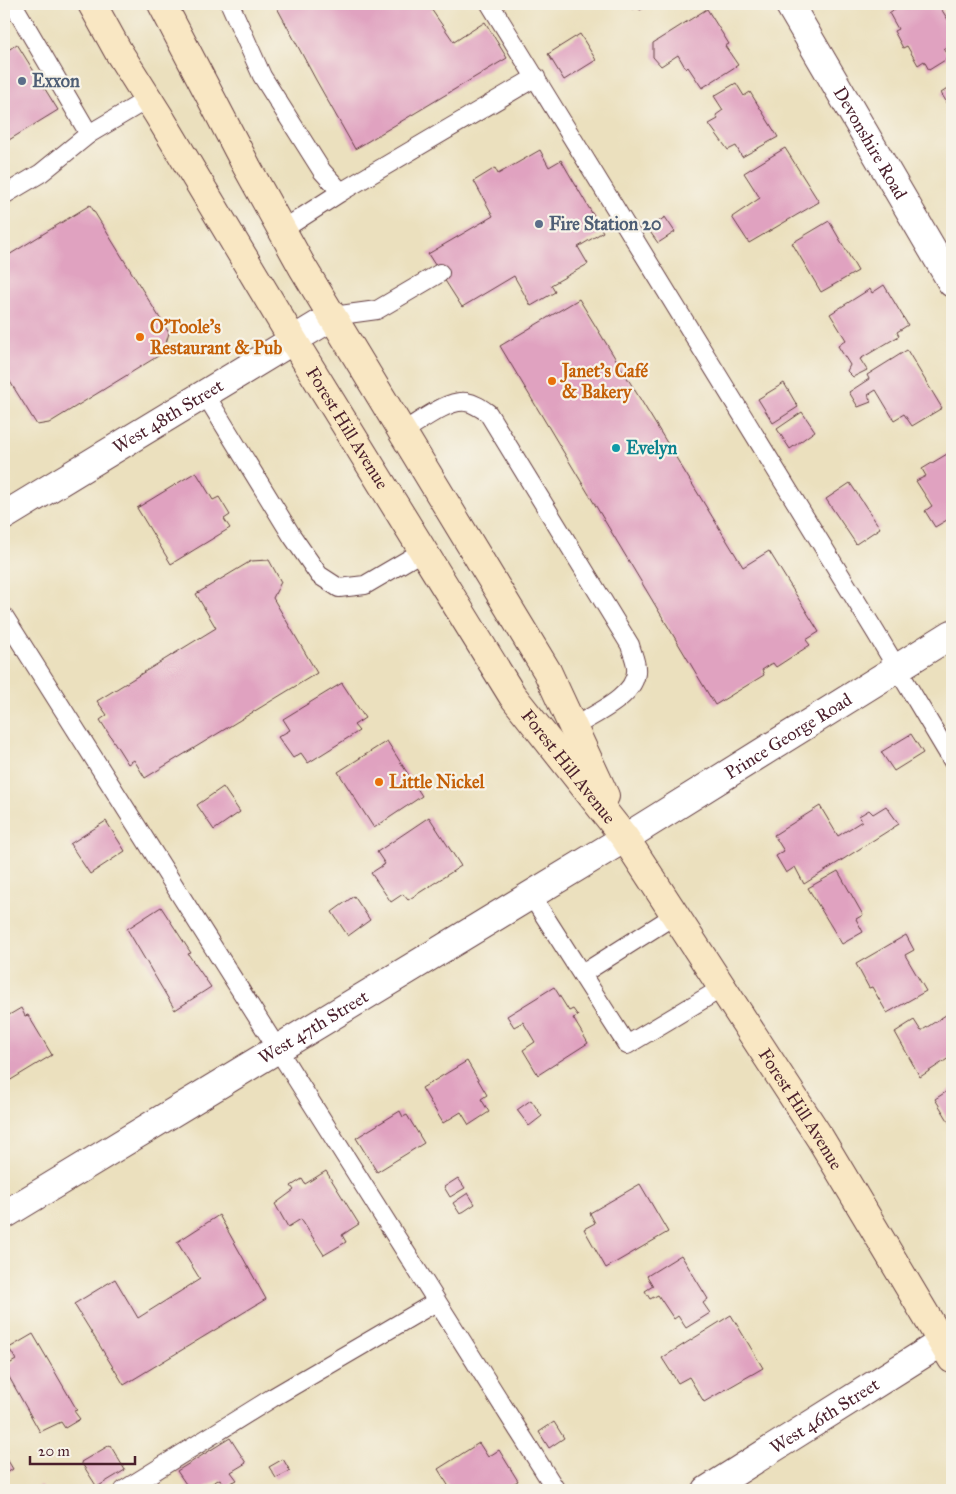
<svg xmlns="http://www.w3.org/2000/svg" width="956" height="1494" font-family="'IM FELL Great Primer',serif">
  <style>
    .building { fill: #e0a2c0 }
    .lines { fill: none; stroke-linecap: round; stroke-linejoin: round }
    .lane-casing { stroke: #623c41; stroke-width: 20 }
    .street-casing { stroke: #623c41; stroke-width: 30 }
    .secondary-casing { stroke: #623c41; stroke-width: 30 }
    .lane { stroke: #fff; stroke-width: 18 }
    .street { stroke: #fff; stroke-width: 28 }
    .secondary { stroke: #f9e7c3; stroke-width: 28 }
    .service-dot { fill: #5c6f8a; stroke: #f7f3e8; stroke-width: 2 }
    .food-dot { fill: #e8710a; stroke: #f7f3e8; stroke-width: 2 }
    .culture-dot { fill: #0f9aa8; stroke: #f7f3e8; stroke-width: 2 }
    .labels { text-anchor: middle; stroke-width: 4.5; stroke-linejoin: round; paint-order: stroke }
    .service-label { font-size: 18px; font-weight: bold; fill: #4e5e75; stroke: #f7f3e8; text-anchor: start }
    .street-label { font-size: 18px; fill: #4a1f2b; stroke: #f7f3e8 }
    .food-label { font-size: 18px; font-weight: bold; fill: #c56008; stroke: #f7f3e8; text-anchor: start }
    .culture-label { font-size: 18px; font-weight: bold; fill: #0d838f; stroke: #f7f3e8; text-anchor: start }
  </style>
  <rect width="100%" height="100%" fill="#f7f3e8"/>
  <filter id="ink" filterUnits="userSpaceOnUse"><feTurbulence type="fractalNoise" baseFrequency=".02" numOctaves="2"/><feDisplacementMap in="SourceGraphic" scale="10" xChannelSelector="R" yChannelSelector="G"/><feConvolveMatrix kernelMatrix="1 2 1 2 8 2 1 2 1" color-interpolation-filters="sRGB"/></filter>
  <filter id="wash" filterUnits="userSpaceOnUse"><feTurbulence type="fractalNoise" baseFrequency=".0096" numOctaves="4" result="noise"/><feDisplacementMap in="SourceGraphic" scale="20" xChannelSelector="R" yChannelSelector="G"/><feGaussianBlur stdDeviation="1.12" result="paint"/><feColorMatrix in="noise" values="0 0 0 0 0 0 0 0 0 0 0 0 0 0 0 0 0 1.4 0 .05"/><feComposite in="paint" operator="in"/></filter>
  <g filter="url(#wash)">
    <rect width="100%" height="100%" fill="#ebe0be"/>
    <g id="blocks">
      <!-- building -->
      <g class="building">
        <path d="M275,4H440L431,9L454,42L485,22L507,58L355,149L316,80Z"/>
        <path d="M629,4H651L640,10L638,7L633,9Z"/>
        <path d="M902,4H938L952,26V43L944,49L950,57L929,70L924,61L918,65L907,46L903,48L894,31L898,29L889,13Z"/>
        <path d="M707,9L729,44L725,46L738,65L702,88L688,67L686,69L678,55L661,66L653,57V43Z"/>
        <path d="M580,34L596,60L564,80L548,54Z"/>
        <path d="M17,44L58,110L4,143L8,151L4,153V53Z"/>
        <path d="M736,83L744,96L750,92L778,137L742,157L736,146L728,150L709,124L718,119L716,115L723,110L714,96Z"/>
        <path d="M952,86V111L941,93Z"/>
        <path d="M785,148L819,202L749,243L732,217L760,198L744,173Z"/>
        <path d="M540,150L549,167L561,160L603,232L578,247L588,264L551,285L555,292L531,306L514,276L462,307L428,254L493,216L474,181L495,168L498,174Z"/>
        <path d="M90,205L169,333L163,353L49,423L37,425L4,372V347L7,345L4,339V258Z"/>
        <path d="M665,217L675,232L658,243L648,229Z"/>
        <path d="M829,221L858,271L821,292L792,243Z"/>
        <path d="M884,285L908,325L897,332L899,336L860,359L867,370L853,377L847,371L850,365L838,346L846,340L830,314L870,289L872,293Z"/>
        <path d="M579,299L743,567L769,551L819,632L806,640L810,645L776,667L773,663L762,670L764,675L715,705L500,346Z"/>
        <path d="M907,350L942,408L912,426L904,414L894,420L876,390L868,395L871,402L858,407L849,392L869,379L867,375Z"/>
        <path d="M784,383L798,407L773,423L758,399Z"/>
        <path d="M802,412L815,431L790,449L777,429Z"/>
        <path d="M952,451V517L935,527L925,511L932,506L916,481L926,476L922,469Z"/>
        <path d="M196,472L213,500L219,497L230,515L224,519L230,528L171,564L137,508Z"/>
        <path d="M850,483L880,528L856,544L826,499Z"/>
        <path d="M269,560L281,582L273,598L317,673L145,778L134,760L128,764L100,720L107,715L97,701L216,628L196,594L251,561Z"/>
        <path d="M342,683L365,718L354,725L359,731L308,763L301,753L293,758L278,737L290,730L283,719Z"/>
        <path d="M911,734L923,753L894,771L881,752Z"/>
        <path d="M387,741L422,796L374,828L338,772Z"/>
        <path d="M223,787L240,812L214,830L197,805Z"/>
        <path d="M820,806L838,836L862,821L859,816L869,810L873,814L886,806L899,824L804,884L795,867L786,873L776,856L784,851L774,835Z"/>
        <path d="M429,817L461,866L408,900L403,894L391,902L371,873L385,864L377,852Z"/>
        <path d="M106,821L125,851L90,874L70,844Z"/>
        <path d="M838,871L863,915L856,919L863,932L842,944L808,888Z"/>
        <path d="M354,896L370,920L348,936L332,912Z"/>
        <path d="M161,907L191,953L188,954L211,987L175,1010L127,929Z"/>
        <path d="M906,935L914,950L905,955L926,991L887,1013L872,987L869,988L856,964Z"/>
        <path d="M554,987L569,1011L573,1009L578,1016L573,1018L588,1043L538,1075L523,1050L535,1042L523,1022L514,1027L507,1016Z"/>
        <path d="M21,1008L25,1016L28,1015L52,1055L9,1081L4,1073V1018Z"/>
        <path d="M952,1011V1035L949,1036L952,1041V1056L920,1077L895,1032L914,1020L921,1031Z"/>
        <path d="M467,1061L487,1095L481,1099L489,1112L469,1125L461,1112L443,1123L422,1088Z"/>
        <path d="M952,1088V1127L935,1099Z"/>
        <path d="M531,1100L542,1116L529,1126L517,1110Z"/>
        <path d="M400,1111L403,1117L407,1115L424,1143L377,1172L356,1138Z"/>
        <path d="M326,1171L359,1224L342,1235L346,1242L324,1255L301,1219L288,1227L275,1204L294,1190L291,1186L302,1179L305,1184Z"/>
        <path d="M458,1178L465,1188L450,1197L444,1187Z"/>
        <path d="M640,1184L668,1232L606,1268L584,1229L595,1223L590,1213Z"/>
        <path d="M468,1193L475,1204L460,1214L453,1203Z"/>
        <path d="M219,1215L266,1299L124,1385L74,1304L115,1279L138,1318L200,1279L177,1242Z"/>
        <path d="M681,1255L708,1299L703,1303L710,1313L686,1328L678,1316L674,1319L658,1295L650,1299L645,1291L653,1286L647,1276Z"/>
        <path d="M731,1315L763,1368L704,1402L689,1377L678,1383L662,1358Z"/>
        <path d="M33,1334L77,1410L74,1411L80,1419L65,1428L61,1422L40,1432L4,1368V1367L16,1360L9,1348Z"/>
        <path d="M554,1422L564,1438L549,1448L539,1432Z"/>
        <path d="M230,1438L246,1463L231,1472L237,1480L225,1486L220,1479L200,1490H190L177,1471Z"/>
        <path d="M479,1443L488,1457L499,1450L518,1481L502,1490H451L438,1469Z"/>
        <path d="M4,1444L8,1451L4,1454Z"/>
        <path d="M110,1445L125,1470L97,1487L81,1462Z"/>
        <path d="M4,1454L13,1469L4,1475Z"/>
        <path d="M283,1459L290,1471L276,1478L269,1467Z"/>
        <path d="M40,1486L43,1490H33Z"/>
      </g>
    </g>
  </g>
  <g filter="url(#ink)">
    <use href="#blocks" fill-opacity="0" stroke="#623c41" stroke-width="1"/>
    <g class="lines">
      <!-- lane casing -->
      <g class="lane-casing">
        <g id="lane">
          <path d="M13,4L89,134L148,99"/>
          <path d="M230,4L262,76L322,171L341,192L536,77"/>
          <path d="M490,4L876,633L952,760"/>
          <path d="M4,195L41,173L89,134"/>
          <path d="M282,230L341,192"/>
          <path d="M333,316L377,310L440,273"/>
          <path d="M205,394L292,536L319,575L339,588L365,585L423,551"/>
          <path d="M402,432C418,423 448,399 466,402C474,403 481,408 488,413L630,645C632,653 636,661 636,668C639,695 593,715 573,727"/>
          <path d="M4,616L556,1490"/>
          <path d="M531,895L627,1045L722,988"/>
          <path d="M582,974L675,915"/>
          <path d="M124,1490L272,1398L436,1302"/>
        </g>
      </g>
      <!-- street casing -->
      <g class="street-casing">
        <g id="street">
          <path id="s1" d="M789,4L952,283"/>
          <path id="s2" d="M4,516L333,316"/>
          <path id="s3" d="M4,1215L625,838L952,634"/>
          <path id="s4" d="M707,1490L942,1342"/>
        </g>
      </g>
      <!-- secondary casing -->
      <g class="secondary-casing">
        <g id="secondary">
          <path id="s5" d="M92,4L118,51L159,116L293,340L512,695L625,838L820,1138L952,1359"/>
          <path d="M162,4L247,167L303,268L547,671L605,796"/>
        </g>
      </g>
      <!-- lane -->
      <use href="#lane" class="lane"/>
      <!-- street -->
      <use href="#street" class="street"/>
      <!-- secondary -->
      <use href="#secondary" class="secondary"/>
    </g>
  </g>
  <!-- markers -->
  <g class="service-dot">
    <circle cx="22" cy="81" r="5"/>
    <circle cx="539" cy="224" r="5"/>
  </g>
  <g class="food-dot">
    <circle cx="140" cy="337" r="5"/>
    <circle cx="552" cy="381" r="5"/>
    <circle cx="379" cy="782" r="5"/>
  </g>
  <circle class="culture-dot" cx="616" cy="448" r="5"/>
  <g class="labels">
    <!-- service labels -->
    <g class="service-label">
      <text x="32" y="87">Exxon</text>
      <text x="549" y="230">Fire Station 20</text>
    </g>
    <!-- street labels -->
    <g class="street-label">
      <text dy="6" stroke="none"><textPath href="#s1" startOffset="161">Devonshire Road</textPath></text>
      <text dy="6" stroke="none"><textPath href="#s2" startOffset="192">West 48th Street</textPath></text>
      <text dy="6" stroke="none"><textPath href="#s5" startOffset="495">Forest Hill Avenue</textPath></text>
      <text dy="6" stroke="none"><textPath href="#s3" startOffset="919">Prince George Road</textPath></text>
      <text dy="6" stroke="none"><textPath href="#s5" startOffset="900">Forest Hill Avenue</textPath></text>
      <text dy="6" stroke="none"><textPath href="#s3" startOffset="362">West 47th Street</textPath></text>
      <text dy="6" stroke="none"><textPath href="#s5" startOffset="1314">Forest Hill Avenue</textPath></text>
      <text dy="6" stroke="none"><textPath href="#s4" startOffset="139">West 46th Street</textPath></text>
    </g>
    <!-- food labels -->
    <g class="food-label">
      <text x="150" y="333">O'Toole's<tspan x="150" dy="21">Restaurant &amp; Pub</tspan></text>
      <text x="562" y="377">Janet's Café<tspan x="562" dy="21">&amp; Bakery</tspan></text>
      <text x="389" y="788">Little Nickel</text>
    </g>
    <!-- culture labels -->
    <g class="culture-label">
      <text x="626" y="454">Evelyn</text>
    </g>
  </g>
  <!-- margin -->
  <rect width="956" height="1494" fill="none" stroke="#f7f3e8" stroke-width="20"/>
  <!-- scale -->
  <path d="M30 1456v8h105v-8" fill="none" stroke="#4a1f2b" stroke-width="2.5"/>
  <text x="38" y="1456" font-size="15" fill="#4a1f2b" stroke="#f7f3e8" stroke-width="4" paint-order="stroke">20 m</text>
</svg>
